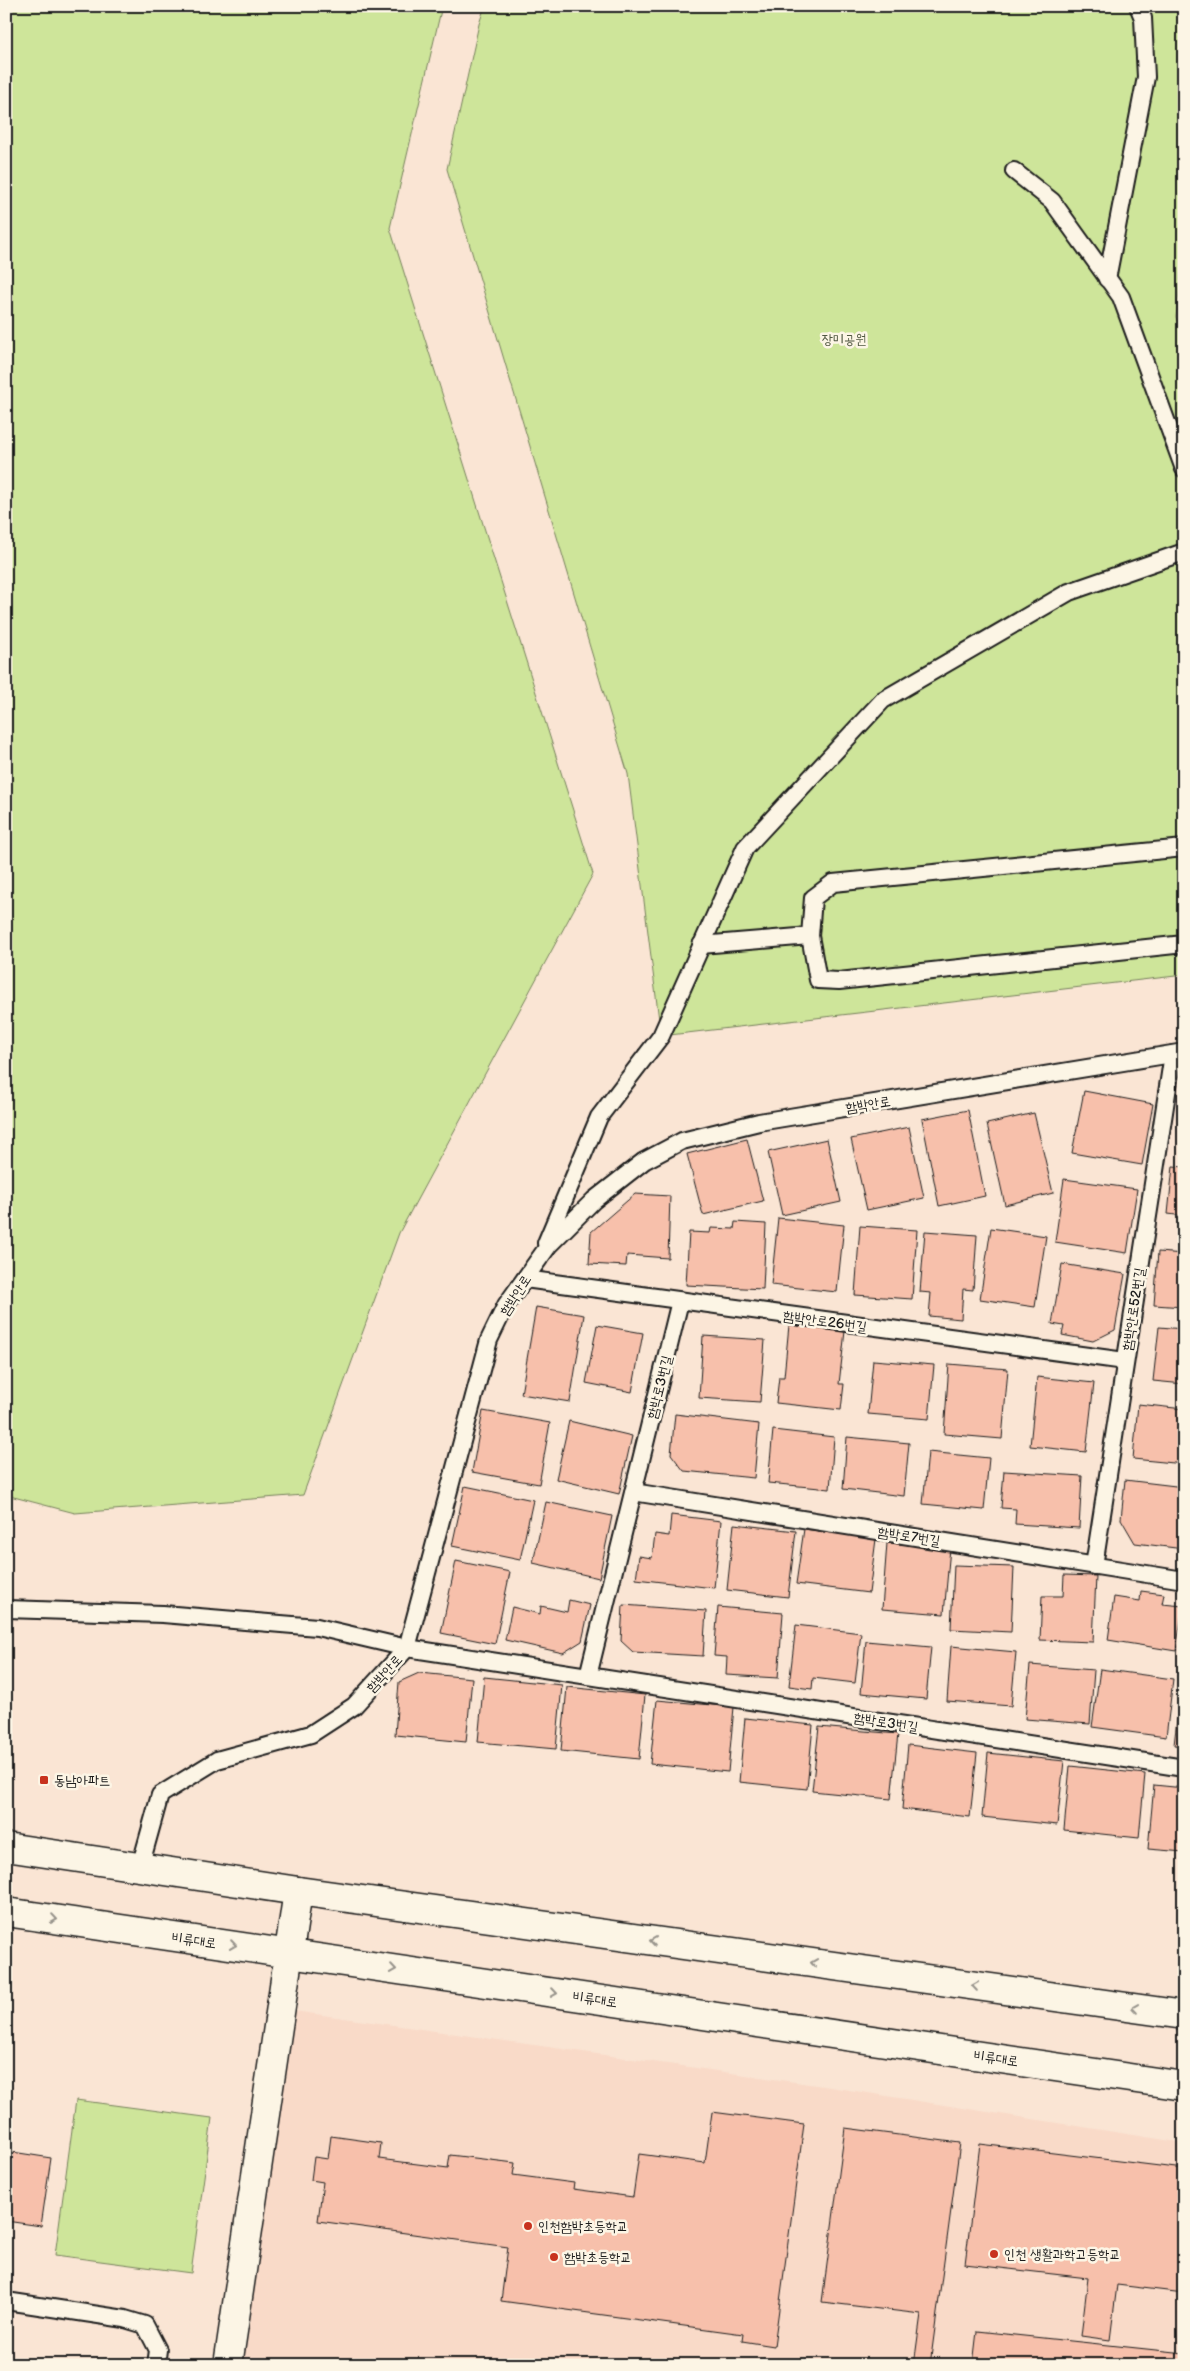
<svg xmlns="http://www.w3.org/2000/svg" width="1190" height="2371" font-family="'Balsamiq Sans','Poor Story',sans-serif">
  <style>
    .built { fill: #f9dac8 }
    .green { fill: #cee59a; stroke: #75805b }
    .building { fill: #f7c0ab; stroke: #1c1c1c }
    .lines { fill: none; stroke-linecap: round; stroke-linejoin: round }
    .lane-casing { stroke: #1c1c1c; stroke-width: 20 }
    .street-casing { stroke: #1c1c1c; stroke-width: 31 }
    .secondary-casing { stroke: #1c1c1c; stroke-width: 31 }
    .lane { stroke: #fcf5e5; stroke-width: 16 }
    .street { stroke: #fcf5e5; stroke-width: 28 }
    .secondary { stroke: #fcf5e5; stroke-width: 28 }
    .oneway { stroke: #97938b }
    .poi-dot { fill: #c8321e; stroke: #fcf5e5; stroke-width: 2 }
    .labels { text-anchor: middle; stroke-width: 5; stroke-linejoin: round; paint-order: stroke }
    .park-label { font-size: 14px; fill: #515842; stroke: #fcf5e5 }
    .street-label { font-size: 14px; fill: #1c1c1c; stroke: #fcf5e5 }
    .poi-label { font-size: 14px; fill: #1c1c1c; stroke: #fcf5e5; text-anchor: start }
  </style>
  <rect width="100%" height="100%" fill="#fae5d4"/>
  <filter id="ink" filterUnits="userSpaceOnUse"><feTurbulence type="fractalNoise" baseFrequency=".02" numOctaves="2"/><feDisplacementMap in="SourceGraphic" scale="10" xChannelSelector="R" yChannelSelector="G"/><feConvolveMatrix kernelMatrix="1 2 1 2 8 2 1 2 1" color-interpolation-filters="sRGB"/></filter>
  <g filter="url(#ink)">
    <!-- built -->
    <path class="built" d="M280,2009L830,2087L1184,2143V2365H228Z"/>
    <!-- green -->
    <g class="green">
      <path d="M6,6H442L390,228L593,874L399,1233L303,1495L75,1513L6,1495Z"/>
      <path d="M485,6H1184V250L1176,317L1184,339V975L661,1036L628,774L447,169L479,24Z"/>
      <path d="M76,2100L212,2118L191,2273L55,2255Z"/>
    </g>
    <!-- building -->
    <g class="building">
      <path d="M1084,1091L1153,1104L1142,1165L1072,1153Z"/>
      <path d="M968,1110L985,1196L939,1206L922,1119Z"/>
      <path d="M1034,1113L1053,1193L1005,1205L987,1124Z"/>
      <path d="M1184,1119V1141H1181Z"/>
      <path d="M909,1127L924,1198L867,1210L851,1139Z"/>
      <path d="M747,1139L763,1201L703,1215L687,1154Z"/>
      <path d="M827,1139L841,1202L782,1215L768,1152Z"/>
      <path d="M1173,1166L1184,1167V1216L1168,1214Z"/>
      <path d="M1064,1179L1137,1189L1127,1253L1055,1242Z"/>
      <path d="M635,1194L670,1196L668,1258L627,1255L626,1266L589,1264L591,1232Z"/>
      <path d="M778,1218L844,1225L837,1292L771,1285Z"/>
      <path d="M735,1222L766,1224L763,1289L686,1285L689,1232L710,1233L711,1228L734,1229Z"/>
      <path d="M860,1226L917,1230L912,1299L855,1295Z"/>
      <path d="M991,1228L1046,1236L1035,1307L980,1299Z"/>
      <path d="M925,1231L977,1235L973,1290L963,1289L961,1319L929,1316L931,1293L920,1292Z"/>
      <path d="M1158,1252L1184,1254V1307L1154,1305Z"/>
      <path d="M1062,1264L1125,1274L1115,1330L1093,1341L1062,1335L1064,1326L1052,1324Z"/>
      <path d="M536,1307L584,1315L570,1402L521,1394Z"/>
      <path d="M597,1325L643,1333L632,1392L586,1383Z"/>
      <path d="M789,1325L845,1331L839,1384H844L841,1410L776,1403L779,1377H784Z"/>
      <path d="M1159,1327L1184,1329V1384L1153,1381Z"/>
      <path d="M703,1336L765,1340L760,1402L699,1398Z"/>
      <path d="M873,1360L934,1365L929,1419L868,1414Z"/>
      <path d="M949,1364L1008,1369L1002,1439L944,1434Z"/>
      <path d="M1037,1377L1094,1383L1086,1452L1030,1446Z"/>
      <path d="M1138,1404L1184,1409V1464L1133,1459Z"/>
      <path d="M483,1411L550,1423L539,1484L472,1472Z"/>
      <path d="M675,1414L759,1424L754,1478L684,1471L671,1454Z"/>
      <path d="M569,1421L632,1436L619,1494L556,1479Z"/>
      <path d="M773,1430L834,1437L830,1489L768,1483Z"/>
      <path d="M847,1437L909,1443L904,1496L843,1489Z"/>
      <path d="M928,1452L989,1458L984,1510L923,1504Z"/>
      <path d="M1004,1471L1082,1476L1079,1528L1015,1524L1016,1509L1001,1508Z"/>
      <path d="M1125,1480L1184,1487V1549L1135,1543L1121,1519Z"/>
      <path d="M465,1486L533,1500L520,1560L452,1546Z"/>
      <path d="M546,1502L612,1516L599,1578L533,1563Z"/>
      <path d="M671,1515L721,1521L714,1588L636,1579L639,1556L652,1558L655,1534L669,1536Z"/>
      <path d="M734,1524L796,1531L788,1597L727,1590Z"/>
      <path d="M804,1529L876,1539L869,1593L796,1584Z"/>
      <path d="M887,1543L950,1548L944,1614L882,1609Z"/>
      <path d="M456,1561L510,1572L495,1644L441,1633Z"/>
      <path d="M954,1565L1014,1567L1011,1632L951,1629Z"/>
      <path d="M1064,1575L1096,1576L1093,1642L1040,1640L1042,1596H1063Z"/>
      <path d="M1141,1591L1164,1594L1162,1604L1183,1606L1176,1651L1108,1640L1114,1597L1140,1601Z"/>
      <path d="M569,1600L590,1605L582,1641L563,1653L505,1640L512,1607L540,1614L541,1606L567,1612Z"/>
      <path d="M623,1605L706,1611L703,1656L633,1652L621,1641Z"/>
      <path d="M718,1607L783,1613L778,1678L726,1675L727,1657L714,1656Z"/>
      <path d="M796,1625L861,1633L855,1683L813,1678L812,1689L789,1686Z"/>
      <path d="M866,1641L931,1647L926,1699L861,1693Z"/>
      <path d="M951,1646L1016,1652L1011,1706L947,1701Z"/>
      <path d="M1030,1665L1094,1670L1090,1724L1025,1719Z"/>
      <path d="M1100,1669L1173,1679L1166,1737L1092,1727Z"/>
      <path d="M419,1673L472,1678L466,1742L395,1735L399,1682Z"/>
      <path d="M484,1677L562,1685L556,1749L478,1742Z"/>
      <path d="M567,1687L645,1695L639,1759L561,1751Z"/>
      <path d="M1180,1694H1184V1746L1174,1745Z"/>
      <path d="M657,1700L734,1707L728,1772L650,1764Z"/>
      <path d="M745,1718L813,1725L807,1789L739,1782Z"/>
      <path d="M819,1727L898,1734L891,1799L812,1791Z"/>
      <path d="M908,1745L977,1753L970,1817L902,1809Z"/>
      <path d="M988,1753L1064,1761L1057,1825L982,1817Z"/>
      <path d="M1070,1766L1145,1774L1139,1838L1064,1830Z"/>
      <path d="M1154,1785L1184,1788V1852L1148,1849Z"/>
      <path d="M712,2112L804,2124L774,2346L742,2341L743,2334L501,2301L508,2247L318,2221L323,2182L311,2180L314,2157L328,2159L331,2136L381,2143L379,2159L448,2168L450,2155L515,2163L513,2175L574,2183L573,2189L633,2197L639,2154L705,2163Z"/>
      <path d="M845,2128L960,2143L930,2365H914L921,2314L822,2302Z"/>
      <path d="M980,2144L1184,2169V2293L1117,2285L1110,2340L1081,2336L1088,2278L965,2264Z"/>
      <path d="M6,2151L51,2158L41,2226L6,2221Z"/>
      <path d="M977,2331L1184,2353V2365H973Z"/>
    </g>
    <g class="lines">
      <!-- lane casing -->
      <g class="lane-casing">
        <g id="lane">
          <path d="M1014,171L1052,201L1121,297L1184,469"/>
          <path d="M1107,279L1146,77L1143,18L1138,6"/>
          <path d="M1184,848L833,883L813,898L810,936L818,980L839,981L1184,944"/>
          <path d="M701,945L810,936"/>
          <path d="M546,1243L599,1117L661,1036L745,848L883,700L1069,592L1184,552"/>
          <path d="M525,1279L1125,1361"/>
          <path d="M633,1492L1184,1580"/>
          <path d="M1094,1566L1173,1054"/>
          <path d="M6,1609L163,1614L317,1627L407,1648L1184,1768"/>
          <path d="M588,1676L680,1301"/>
          <path d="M140,1867L160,1795L217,1760L311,1734L354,1706L407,1648L489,1340L506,1305L549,1245L594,1200L644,1161L682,1141L759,1122L1184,1052"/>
          <path d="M6,2301L125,2319L145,2325L158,2350L156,2365"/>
        </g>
      </g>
      <!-- street casing -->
      <g class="street-casing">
        <path id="street" d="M228,2365L298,1891"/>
      </g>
      <!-- secondary casing -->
      <g class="secondary-casing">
        <g id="secondary">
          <path d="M6,1847L298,1891L1184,2015"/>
          <path d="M6,1912L1184,2086"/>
        </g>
      </g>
      <!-- lane -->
      <use href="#lane" class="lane"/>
      <!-- street -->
      <use href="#street" class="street"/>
      <!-- secondary -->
      <use href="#secondary" class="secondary"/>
    </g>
    <!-- one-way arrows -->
    <defs><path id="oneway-chevron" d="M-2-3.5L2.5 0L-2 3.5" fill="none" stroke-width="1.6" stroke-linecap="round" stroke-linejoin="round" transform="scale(1.25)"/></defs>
    <g class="oneway">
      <use href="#oneway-chevron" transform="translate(54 1919) rotate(8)"/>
      <use href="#oneway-chevron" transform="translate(653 1941) rotate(-172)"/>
      <use href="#oneway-chevron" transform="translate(233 1945) rotate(8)"/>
      <use href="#oneway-chevron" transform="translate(814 1963) rotate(-172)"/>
      <use href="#oneway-chevron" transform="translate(393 1969) rotate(8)"/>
      <use href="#oneway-chevron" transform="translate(975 1986) rotate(-172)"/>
      <use href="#oneway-chevron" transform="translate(554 1993) rotate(8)"/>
      <use href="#oneway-chevron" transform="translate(1135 2008) rotate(-172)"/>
    </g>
  </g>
  <!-- markers -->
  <g class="poi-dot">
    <rect x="39" y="1775" width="10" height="10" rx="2.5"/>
    <circle cx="528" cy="2226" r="5"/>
    <circle cx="994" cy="2254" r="5"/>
    <circle cx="554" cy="2257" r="5"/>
  </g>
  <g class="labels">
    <!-- park labels -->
    <g class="park-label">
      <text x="844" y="344">장미공원</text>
    </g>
    <!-- street labels -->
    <g class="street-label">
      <text transform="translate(868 1104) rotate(-9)" y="5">함박안로</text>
      <text transform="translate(515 1295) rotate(-57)" y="5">함박안로</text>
      <text transform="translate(1133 1309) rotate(-81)" y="5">함박안로52번길</text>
      <text transform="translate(825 1321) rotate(8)" y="5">함박안로26번길</text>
      <text transform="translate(659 1387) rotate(-76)" y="5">함박로3번길</text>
      <text transform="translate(909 1536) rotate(9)" y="5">함박로7번길</text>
      <text transform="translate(384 1673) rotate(-47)" y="5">함박안로</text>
      <text transform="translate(886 1722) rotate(9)" y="5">함박로3번길</text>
      <text transform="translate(194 1940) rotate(8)" y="5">비류대로</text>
      <text transform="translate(595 1999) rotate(8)" y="5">비류대로</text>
      <text transform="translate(996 2058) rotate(8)" y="5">비류대로</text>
    </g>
    <!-- poi labels -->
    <g class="poi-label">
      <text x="54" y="1785">동남아파트</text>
      <text x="538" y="2231">인천함박초등학교</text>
      <text x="1004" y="2259">인천 생활과학고등학교</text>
      <text x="564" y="2262">함박초등학교</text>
    </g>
  </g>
  <!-- margin -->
  <rect width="1190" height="2371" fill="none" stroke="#fcf5e5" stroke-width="25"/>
  <rect x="12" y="12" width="1165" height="2346" fill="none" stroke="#1c1c1c" stroke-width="2" filter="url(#ink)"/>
</svg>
